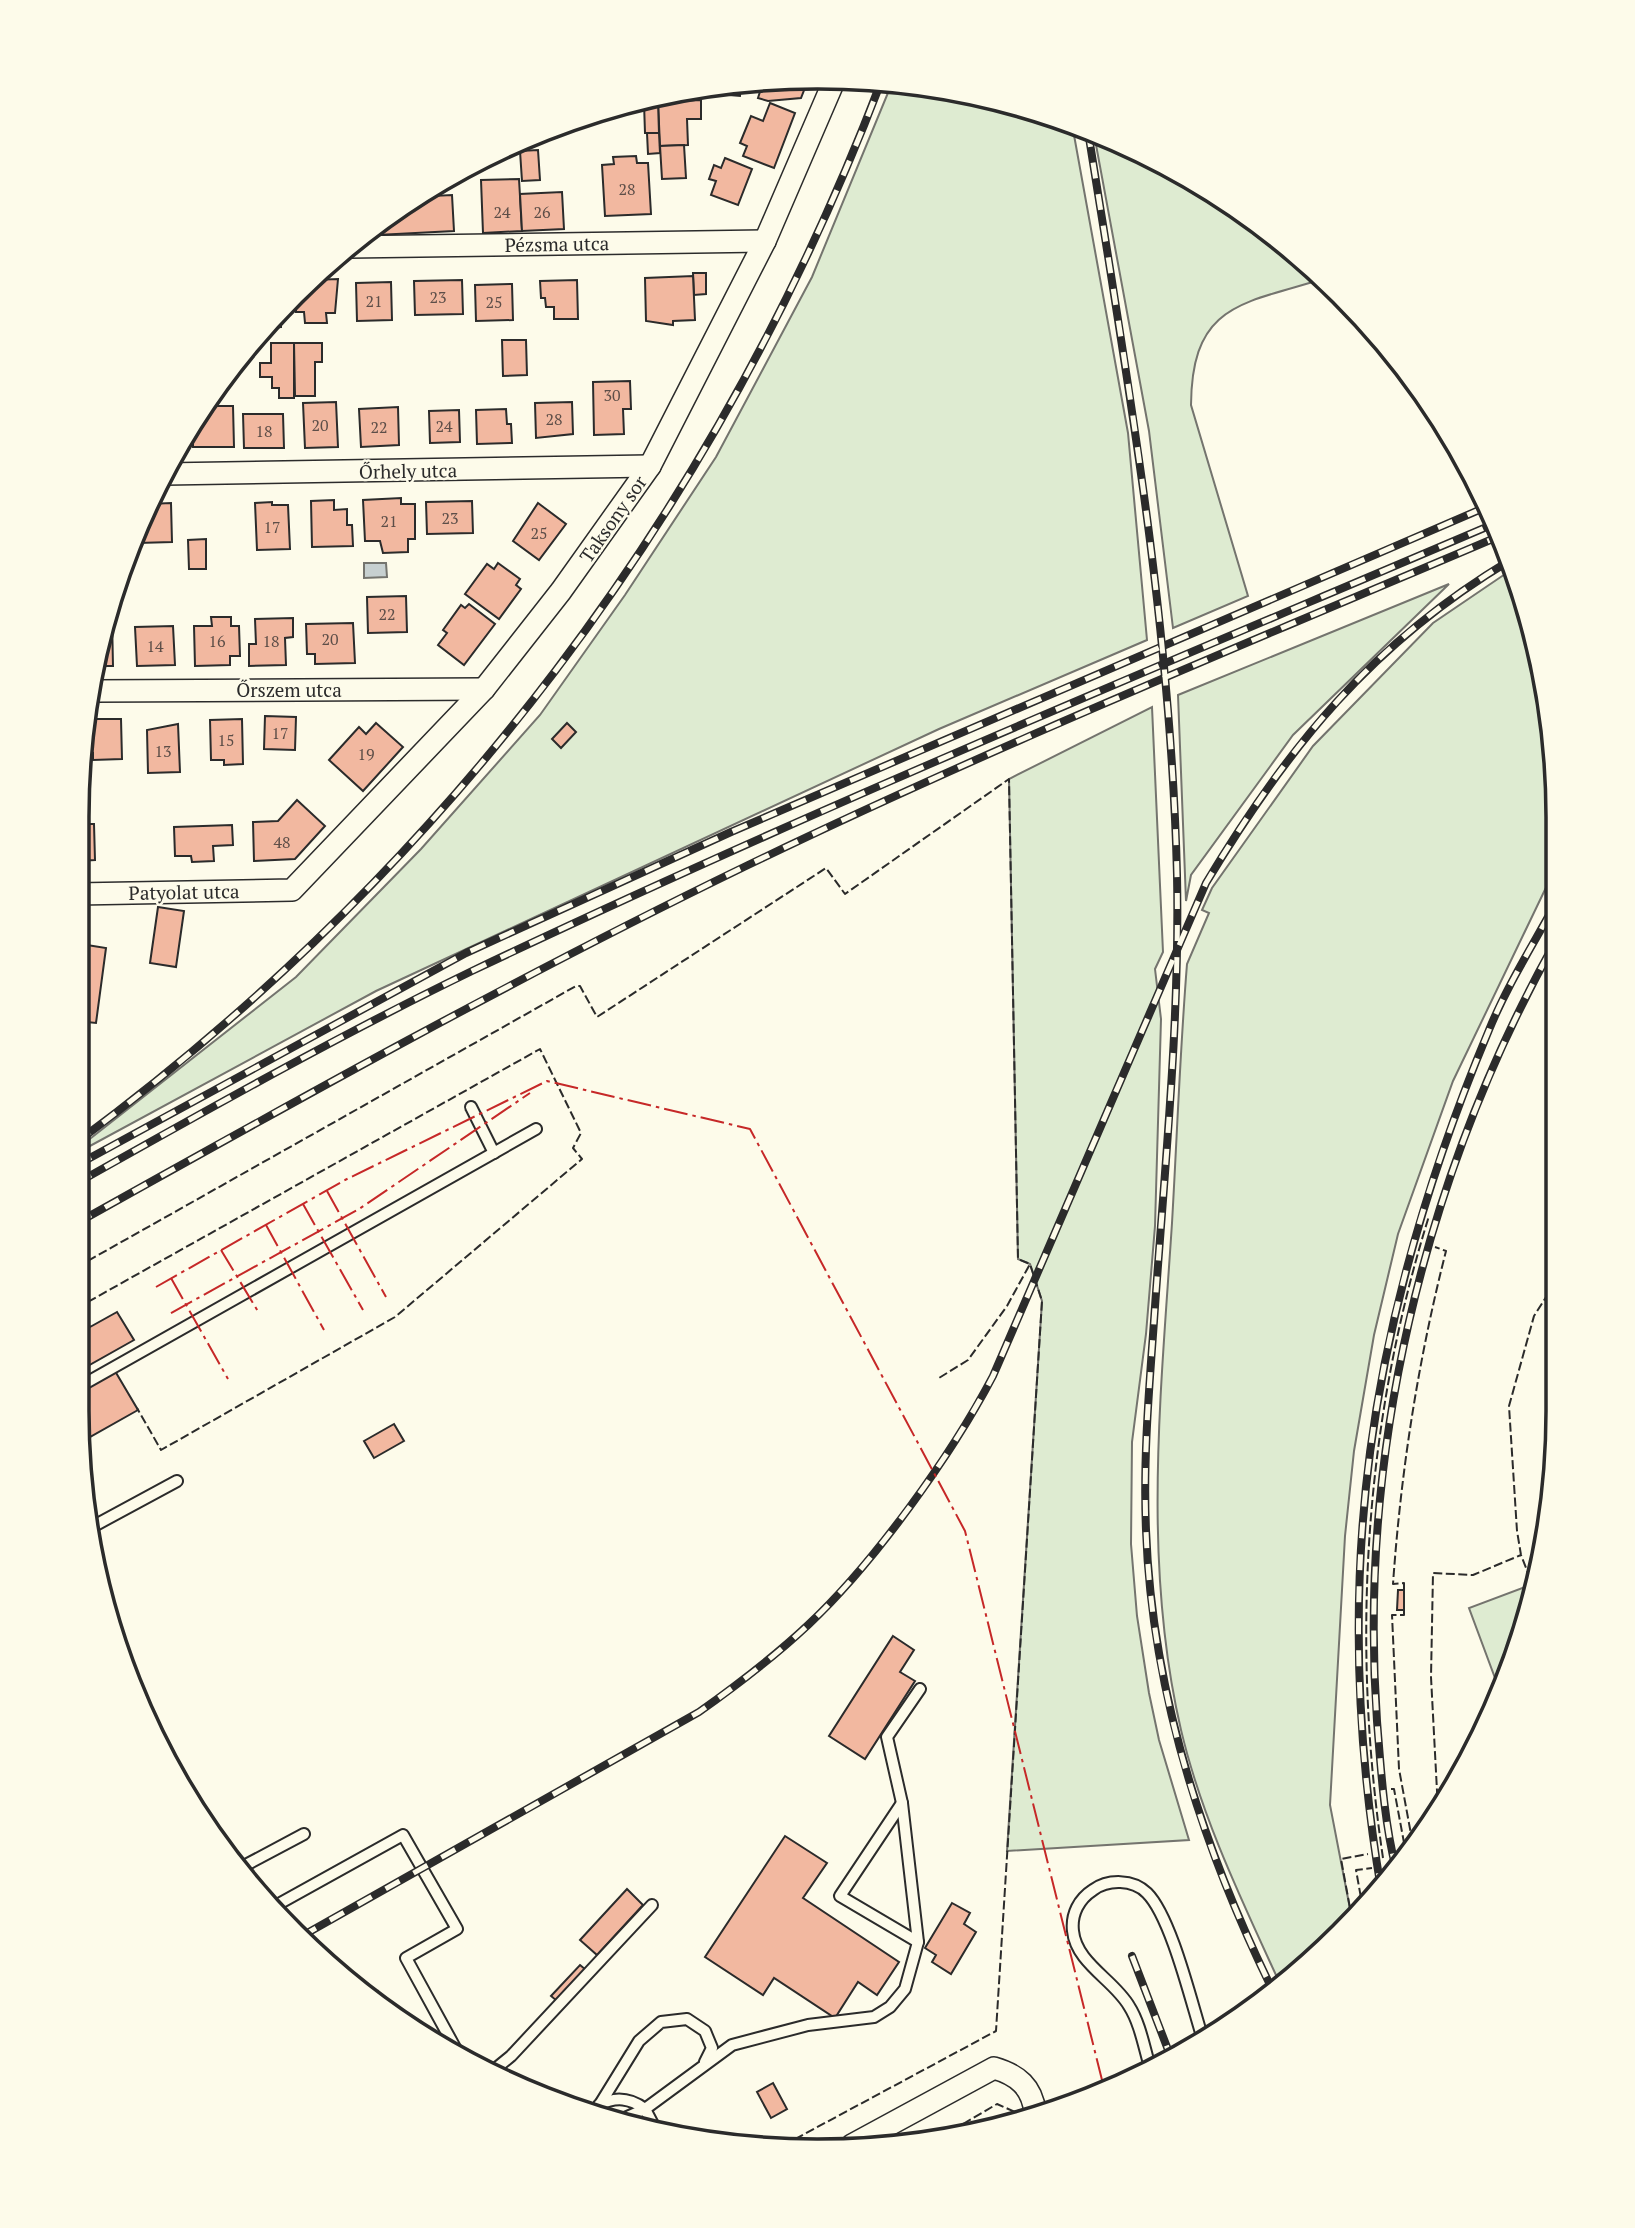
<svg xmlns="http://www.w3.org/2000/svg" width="1635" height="2228" font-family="'PT Serif',serif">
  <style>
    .green { fill: #deebd1; stroke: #74746e; stroke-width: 2 }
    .water { fill: #c7d0d0; stroke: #74746e; stroke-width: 2 }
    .building { fill: #f2b8a0; stroke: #2b2b2b; stroke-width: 2 }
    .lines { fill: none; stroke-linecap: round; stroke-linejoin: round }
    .service-casing { stroke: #2b2b2b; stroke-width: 14 }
    .minor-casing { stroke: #2b2b2b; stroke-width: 24 }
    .service { stroke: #fdfbea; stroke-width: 10 }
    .minor { stroke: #fdfbea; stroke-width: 21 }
    .rail-casing { stroke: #2b2b2b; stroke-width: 8 }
    .rail { stroke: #fdfbea; stroke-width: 5; stroke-dasharray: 16; stroke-linecap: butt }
    .fence { stroke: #2b2b2b; stroke-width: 2; stroke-dasharray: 9 3.5; stroke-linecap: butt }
    .power { stroke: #c62828; stroke-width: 2; stroke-dasharray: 24 5 3.5 5; stroke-linecap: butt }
    .labels { text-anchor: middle; stroke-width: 5; stroke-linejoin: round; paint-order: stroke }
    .number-label { font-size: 16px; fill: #5d4e48 }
    .street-label { font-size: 19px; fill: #2b2b2b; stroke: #fdfbea }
    .rim { fill: none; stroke: #2b2b2b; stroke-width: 3.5 }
  </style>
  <rect width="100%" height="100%" fill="#fdfbea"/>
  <!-- green -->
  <g class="green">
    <path d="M892,83H914L1055,116L1072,124L1128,433L1147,640L939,729L376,991L77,1153V1149L296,977L421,849L540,715L625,595L716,457L812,277Z"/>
    <path d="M1094,134L1187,176L1305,260L1323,279C1241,304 1192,304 1191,405L1248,596L1173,628L1149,431Z"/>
    <path d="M1511,570L1552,720L1553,873L1453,1081L1398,1234L1374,1335L1354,1451L1345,1536L1330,1805L1352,1919L1281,1986C1243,1903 1202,1819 1181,1730C1142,1562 1161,1393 1172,1223C1177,1137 1180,1051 1187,964L1209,913L1202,910L1212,888L1313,746L1433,623Z"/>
    <path d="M1449,584L1293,735L1191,875L1186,901L1178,695Z"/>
    <path d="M1152,707L1163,952L1155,969L1161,1019L1155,1226L1146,1334L1132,1442L1131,1544L1137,1616L1149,1693L1159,1740L1189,1840L1007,1851L1042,1301L1030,1264L1018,1259L1009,779Z"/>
    <path d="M1525,1587L1532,1604L1498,1686L1469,1608Z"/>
  </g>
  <!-- water -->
  <path class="water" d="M364,563H386L387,577L364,578Z"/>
  <!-- building -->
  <g class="building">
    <path d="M764,79H769L808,80L801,98L768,101L758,98Z"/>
    <path d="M741,84L740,96L730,95L731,85Z"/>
    <path d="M696,91L697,100L641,103V100Z"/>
    <path d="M701,100V119H687L688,145L660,146L658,102Z"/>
    <path d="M658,102L659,133H645L644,103Z"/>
    <path d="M770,103L795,113L774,168L743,156L747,146L740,143L751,116L763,121Z"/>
    <path d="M647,133H659L660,153L648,154Z"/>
    <path d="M684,145L686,178L662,179L660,146Z"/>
    <path d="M538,150L540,180L522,181L520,151Z"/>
    <path d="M636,156L637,163H648L651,214L605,216L602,165L614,164L613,157Z"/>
    <path d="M725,158L752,169L738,205L711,195L716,181L709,179L714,165L721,168Z"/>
    <path d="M519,179L522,231L483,233L481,180Z"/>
    <path d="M433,189V196L452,195L454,231L377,235V224Z"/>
    <path d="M562,192L564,229L522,231L520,194Z"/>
    <path d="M693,273H706V294L694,295Z"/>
    <path d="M693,276L695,320L673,321V325L646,321L645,278Z"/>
    <path d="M338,279L335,313H326L327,323H305L304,312H296V296L313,280Z"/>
    <path d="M462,280L463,314L415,315L414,281Z"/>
    <path d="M577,280L578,319H554V307H546L545,298H541L540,281Z"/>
    <path d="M391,282L392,320L357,321L356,283Z"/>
    <path d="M512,284L513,320L476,321L475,285Z"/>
    <path d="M281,310V327L263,328V327Z"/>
    <path d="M502,340H526L527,375L503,376Z"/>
    <path d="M271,343H294V398H279V388H272V377H260V363H271Z"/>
    <path d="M294,343H322V362H315V396H295Z"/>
    <path d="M630,381L631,409H623L624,434L594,435L593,382Z"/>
    <path d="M336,402L338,447L305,448L303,403Z"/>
    <path d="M572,402L573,434L536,438L535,403Z"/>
    <path d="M202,406H233L234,447H193V423Z"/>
    <path d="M398,407L399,445L361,447L359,409Z"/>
    <path d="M506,409L507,424H511L512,443L477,444L476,410Z"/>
    <path d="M459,410L460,442L430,443L429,411Z"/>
    <path d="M243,414H283L284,448H244Z"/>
    <path d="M401,498V504H415V539H408V552L383,553L380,541H365L363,500Z"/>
    <path d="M334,500V510L347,509V525H352L353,546L312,547L311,501Z"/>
    <path d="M472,501L473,533L427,534L426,502Z"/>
    <path d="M272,502V505H288L290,549L257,550L255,503Z"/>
    <path d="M171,503L172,542L138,543L137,527L149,504Z"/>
    <path d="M538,503L566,524L539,560L513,541Z"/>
    <path d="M206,539V569H189L188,540Z"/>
    <path d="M498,563L520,579L516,585L521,589L499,619L465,594L487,564L494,569Z"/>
    <path d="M406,596L407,632L368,633L367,597Z"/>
    <path d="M469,604L495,624L464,665L438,645L447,633L443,630L461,605L465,608Z"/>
    <path d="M105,617H112L113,666H97Z"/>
    <path d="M211,617H231V626H239L240,656H230V665L195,666L194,626H212Z"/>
    <path d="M293,618V637L285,638L286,665L249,666V644H256L255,619Z"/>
    <path d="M353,623L355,663L315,664V654H307L306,624Z"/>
    <path d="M173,626L175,665L137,666L135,627Z"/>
    <path d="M265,716L296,717L295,750L264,749Z"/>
    <path d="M90,719H121L122,759L93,760V753L85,754Z"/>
    <path d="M242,719L243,764L224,765V760H211L210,720Z"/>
    <path d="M376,723L403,747L363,791L329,760L359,727L366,734Z"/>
    <path d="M567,723L576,732L561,748L552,739Z"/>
    <path d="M178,724L180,772L148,773L147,730Z"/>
    <path d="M297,800L325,826L295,859L254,861L253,822L278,821Z"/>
    <path d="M77,824H94L95,860L77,861Z"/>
    <path d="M232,825L233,845L213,846L214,861L192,862L191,856H175L174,827Z"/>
    <path d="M158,907L184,911L176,967L150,963Z"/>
    <path d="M77,912H85L84,951L77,950Z"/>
    <path d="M87,945L106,948L96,1023L77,1021Z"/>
    <path d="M78,1307L90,1327L117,1312L134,1340L77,1372Z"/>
    <path d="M115,1371L138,1410L81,1442L77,1393Z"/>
    <path d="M394,1424L404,1441L374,1458L364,1441Z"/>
    <path d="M1398,1590H1404V1610H1397Z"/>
    <path d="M893,1636L914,1650L900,1672L915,1681L865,1759L829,1736Z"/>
    <path d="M785,1836L827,1863L803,1898L899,1962L877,1995L858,1982L835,2018L774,1978L763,1995L705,1957Z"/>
    <path d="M627,1889L643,1905L597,1955L580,1940Z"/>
    <path d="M952,1903L970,1913L964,1924L976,1932L951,1974L932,1962L936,1955L925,1948Z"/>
    <path d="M580,1965L586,1970L557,2001L551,1996Z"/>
    <path d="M378,1991L387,2006L371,1995Z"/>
    <path d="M773,2083L787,2109L771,2118L757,2092Z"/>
    <path d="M963,2124L967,2130L942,2137Z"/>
  </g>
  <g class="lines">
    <!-- service casing -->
    <g class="service-casing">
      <g id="service">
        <path d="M471,1107L494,1153"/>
        <path d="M77,1388L536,1129"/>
        <path d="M92,1527L177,1481"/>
        <path d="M902,1803L840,1896L918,1942"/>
        <path d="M242,1867L304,1834"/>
        <path d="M275,1906L403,1835L457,1929L406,1958L458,2053"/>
        <path d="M1150,2067C1144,2047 1140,2023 1129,2006C1114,1980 1076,1963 1073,1931C1071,1914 1079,1899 1093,1890C1108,1879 1133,1879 1147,1893C1171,1917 1191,2001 1202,2036"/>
        <path d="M489,2074L511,2056L652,1905"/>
        <path d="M599,2105C616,2096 630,2098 645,2109L732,2045L808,2025L874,2017L890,2007L905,1989L918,1942L902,1803L887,1737L920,1689"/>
        <path d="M594,2114L639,2041L661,2022L687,2019L705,2031L712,2048L705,2062"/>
        <path d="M616,2122L645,2109L657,2132"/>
      </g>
    </g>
    <!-- minor casing -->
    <g class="minor-casing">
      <g id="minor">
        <path d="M348,247L765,241"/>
        <path d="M165,474L650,466"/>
        <path d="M94,691L484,689"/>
        <path d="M77,894L292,890L484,689L561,591L650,466L765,241L834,81"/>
        <path d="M852,2145L994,2068C1018,2075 1032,2087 1035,2112"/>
      </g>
    </g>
    <!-- service -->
    <use href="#service" class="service"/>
    <!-- minor -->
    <use href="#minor" class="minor"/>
    <!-- rail casing -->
    <g class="rail-casing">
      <g id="rail">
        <path d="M1088,131C1127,377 1171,625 1177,875C1180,1024 1164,1173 1154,1321C1149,1390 1143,1460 1146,1530C1152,1693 1202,1847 1274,1993"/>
        <path d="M77,1142C445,870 718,509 881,82"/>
        <path d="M77,1165L466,953L731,832L1486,507"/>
        <path d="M77,1183C207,1110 338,1036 472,971C808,811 1153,669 1496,523"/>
        <path d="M77,1223C297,1100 517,977 744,867C992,747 1248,643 1502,535"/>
        <path d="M1396,1869C1384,1821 1381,1770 1377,1721C1358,1454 1423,1180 1553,946"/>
        <path d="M1381,1889C1329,1579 1368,1319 1489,1030C1506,988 1531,948 1553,908"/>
        <path d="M302,1936L699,1712C737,1685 774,1657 808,1625C874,1563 951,1456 993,1376L1206,883C1287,748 1372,643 1509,561"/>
        <path d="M1132,1956L1170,2055"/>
      </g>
    </g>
    <!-- rail -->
    <use href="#rail" class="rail"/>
    <!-- fence -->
    <g class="fence">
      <path d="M77,1267L576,986H580L597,1017L826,868L845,894L1009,779L1018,1259L1030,1264L1007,1306L968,1360L939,1378"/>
      <path d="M77,1308L540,1049L581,1133L573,1148L582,1159L395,1317L161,1450L137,1408"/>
      <path d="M1404,1590V1583L1393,1584C1401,1470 1418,1361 1446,1251L1435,1247"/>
      <path d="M1535,1591L1521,1555L1517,1531L1509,1406L1534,1316L1555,1283"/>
      <path d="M1404,1610V1615H1392L1399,1769L1413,1845"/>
      <path d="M1391,1789H1394L1405,1848"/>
      <path d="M1438,1810L1431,1677L1433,1573L1473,1575L1521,1555"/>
      <path d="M1383,1858C1351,1643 1364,1424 1429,1216"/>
      <path d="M1386,1870L1387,1881"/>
      <path d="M1363,1909L1356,1870L1372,1868"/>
      <path d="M1352,1919L1341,1859L1368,1854"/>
      <path d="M963,2124L997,2104L1015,2112V2117"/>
      <path d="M784,2145L996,2031L1042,1301L1030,1264"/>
    </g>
    <!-- power -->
    <g class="power">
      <path d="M327,1191L386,1297"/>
      <path d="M303,1204L363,1310"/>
      <path d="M266,1225L324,1330"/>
      <path d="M221,1250L259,1313"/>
      <path d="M171,1278L228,1379"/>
      <path d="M156,1287L345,1180L547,1081L750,1129L965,1531L1105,2092"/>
      <path d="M171,1313L359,1209L530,1093"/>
    </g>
  </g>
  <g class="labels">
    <!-- number labels -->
    <g class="number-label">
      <text x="627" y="195">28</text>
      <text x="502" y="218">24</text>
      <text x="542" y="218">26</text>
      <text x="438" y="303">23</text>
      <text x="374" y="307">21</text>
      <text x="494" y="308">25</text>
      <text x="612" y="401">30</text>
      <text x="554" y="425">28</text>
      <text x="320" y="431">20</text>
      <text x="444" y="432">24</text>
      <text x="379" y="433">22</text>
      <text x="264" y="437">18</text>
      <text x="450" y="524">23</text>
      <text x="389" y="527">21</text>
      <text x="272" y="533">17</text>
      <text x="539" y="539">25</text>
      <text x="387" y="620">22</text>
      <text x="330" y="645">20</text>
      <text x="217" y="647">16</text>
      <text x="271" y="647">18</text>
      <text x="155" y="652">14</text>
      <text x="280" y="739">17</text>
      <text x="226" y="746">15</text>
      <text x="163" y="757">13</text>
      <text x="366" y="760">19</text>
      <text x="282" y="848">48</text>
    </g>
    <!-- street labels -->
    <g class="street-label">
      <text transform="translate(557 244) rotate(-1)" y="7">Pézsma utca</text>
      <text transform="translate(408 471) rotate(-1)" y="7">Őrhely utca</text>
      <text transform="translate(613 519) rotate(-55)" y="7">Taksony sor</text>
      <text x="289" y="697">Őrszem utca</text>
      <text transform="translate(184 892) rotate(-1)" y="7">Patyolat utca</text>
    </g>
  </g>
  <!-- crop -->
  <path d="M0 0H1635V2228H0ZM817 89H818A728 728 0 0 1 1546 817V1411A728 728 0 0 1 818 2139H817A728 728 0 0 1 89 1411V817A728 728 0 0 1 817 89Z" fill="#fdfbea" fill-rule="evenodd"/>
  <path class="rim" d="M817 89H818A728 728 0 0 1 1546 817V1411A728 728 0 0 1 818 2139H817A728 728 0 0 1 89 1411V817A728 728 0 0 1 817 89Z"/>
</svg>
